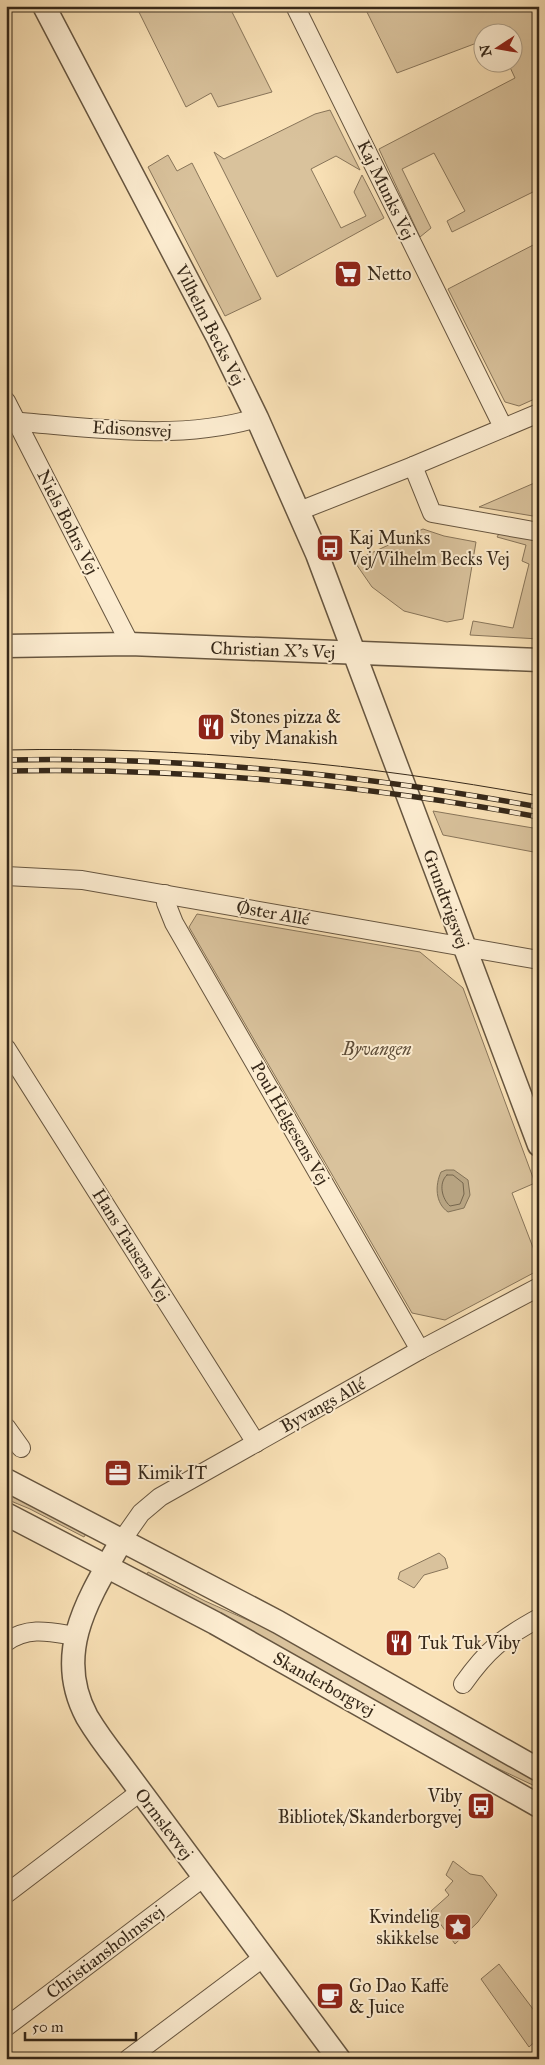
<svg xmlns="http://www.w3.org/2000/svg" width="545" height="2065" font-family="'IM FELL Great Primer',serif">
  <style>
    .green { fill: #d9c29c; stroke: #88755a }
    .water { fill: #b7a381; stroke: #837257 }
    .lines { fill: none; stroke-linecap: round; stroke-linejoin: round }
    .shore { stroke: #76664d; stroke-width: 1 }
    .minor-casing { stroke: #675640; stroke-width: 20 }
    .tertiary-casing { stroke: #675640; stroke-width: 25 }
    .minor { stroke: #fcecd0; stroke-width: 18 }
    .tertiary { stroke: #fcecd0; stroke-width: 22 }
    .tram { stroke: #362819; stroke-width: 1 }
    .rail-casing { stroke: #362819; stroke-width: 5.5 }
    .rail { stroke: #fcecd0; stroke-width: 4; stroke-dasharray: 11; stroke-linecap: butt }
    .labels { text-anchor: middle; stroke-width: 4; stroke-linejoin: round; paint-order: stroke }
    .street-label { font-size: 18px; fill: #362819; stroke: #fcecd0 }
    .poi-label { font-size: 18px; fill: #362819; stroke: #fcecd0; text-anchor: start }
    .park-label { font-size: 18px; font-style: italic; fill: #5f4e3a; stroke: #fcecd0 }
  </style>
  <rect width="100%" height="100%" fill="#fae2b7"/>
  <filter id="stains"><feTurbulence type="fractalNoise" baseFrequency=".004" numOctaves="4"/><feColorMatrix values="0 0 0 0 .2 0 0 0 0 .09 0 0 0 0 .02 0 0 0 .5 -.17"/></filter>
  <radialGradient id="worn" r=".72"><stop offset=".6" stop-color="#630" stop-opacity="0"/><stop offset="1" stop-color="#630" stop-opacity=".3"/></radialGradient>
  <!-- green -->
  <g class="green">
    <path d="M136,6H233L230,8L272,92L218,107L211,93L186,107Z"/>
    <path d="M364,6H539V189L452,232L447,221L465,211L434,153L402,169L431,228L420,237L379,149L515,78L508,63L512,62V32H482V41L397,73Z"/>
    <path d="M330,110L360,170L336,156L311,169L341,228L366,216L354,192L362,175L384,218L277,277L214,152L224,159L315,114Z"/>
    <path d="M168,155L177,171L192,163L261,299L225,316L148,167Z"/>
    <path d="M539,242V397L519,406L505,402L448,289Z"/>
    <path d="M539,481V517L479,507Z"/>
    <path d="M423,529L444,536L476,542L463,619L447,622L404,611L372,587L354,561Z"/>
    <path d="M500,532L539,536V639L470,635L473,621L513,628L529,564L522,561L526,545L497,537Z"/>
    <path d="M433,811L539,829V853L443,835Z"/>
    <path d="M197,914L420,952L463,988L535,1183L512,1193L539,1263V1270L445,1320L412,1313L189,927Z"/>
    <path d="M6,1490L87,1532L84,1537L30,1509L6,1499Z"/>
    <path d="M439,1553L445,1558L448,1568L424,1575L414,1588L398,1579L400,1572Z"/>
    <path d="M148,1572L205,1601L270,1630L539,1781V1788L463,1752L146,1577Z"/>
    <path d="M453,1861L470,1874L482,1876L497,1895L478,1922L455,1944L431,1911L449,1895L445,1890L453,1881L446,1875Z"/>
    <path d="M499,1964L539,2017V2038L529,2047L481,1979Z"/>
  </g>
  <!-- water -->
  <path class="water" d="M446,1170H454L468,1180L470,1195L464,1208L448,1212C435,1203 435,1185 441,1172Z"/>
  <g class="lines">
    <!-- shore -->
    <path class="shore" d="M447,1175H453L463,1183L464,1194L460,1204L450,1206C442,1199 438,1183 447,1175Z"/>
    <!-- minor casing -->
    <g class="minor-casing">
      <g id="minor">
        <path d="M295,6L503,427"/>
        <path d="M6,401L130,644"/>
        <path d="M7,421C91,427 174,442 257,418"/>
        <path d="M413,466L432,513L539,532"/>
        <path d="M299,511L413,466L539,413"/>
        <path d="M6,876L82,880L539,960"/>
        <path d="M165,894L166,903L174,923L420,1350"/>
        <path d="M6,1048L256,1443"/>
        <path d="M6,1427L21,1448"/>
        <path d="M122,1540L141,1513L160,1497L420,1350L539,1287"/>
        <path d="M6,1642C29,1626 50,1632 75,1636"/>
        <path d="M463,1684C488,1649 501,1639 539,1618"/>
        <path d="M6,1894L140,1792"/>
        <path d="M6,2027L204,1877"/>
        <path d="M128,2059L264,1957"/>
      </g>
    </g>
    <!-- tertiary casing -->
    <g class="tertiary-casing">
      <g id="tertiary">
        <path d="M44,6L218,338L257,418L317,554L539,1145"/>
        <path d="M6,646L130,644L539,660"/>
        <path d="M6,1480L278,1622L539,1770"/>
        <path d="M6,1514L215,1623L539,1806"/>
        <path d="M122,1540C90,1596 52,1652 87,1717C96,1732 107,1747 118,1761L339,2059"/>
      </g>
    </g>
    <!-- minor -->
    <use href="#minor" class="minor"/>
    <!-- tertiary -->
    <use href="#tertiary" class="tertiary"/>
    <!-- tram -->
    <path class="tram" d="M6,750C184,746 364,764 539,796"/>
    <!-- rail casing -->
    <g class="rail-casing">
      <g id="rail">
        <path d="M6,760C184,756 364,775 539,807"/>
        <path d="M6,771C184,767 364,785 539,817"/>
      </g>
    </g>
    <!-- rail -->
    <use href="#rail" class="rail"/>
  </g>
  <!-- icons -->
  <defs>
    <g id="supermarket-square" transform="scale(1.4375)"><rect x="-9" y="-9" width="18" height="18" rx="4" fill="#8f2418" stroke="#fcecd0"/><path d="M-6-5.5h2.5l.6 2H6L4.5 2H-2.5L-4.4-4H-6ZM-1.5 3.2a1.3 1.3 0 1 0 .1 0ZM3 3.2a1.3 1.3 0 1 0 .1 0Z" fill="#fff"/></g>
    <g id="bus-square" transform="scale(1.4375)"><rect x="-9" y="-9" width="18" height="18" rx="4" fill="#8f2418" stroke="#fcecd0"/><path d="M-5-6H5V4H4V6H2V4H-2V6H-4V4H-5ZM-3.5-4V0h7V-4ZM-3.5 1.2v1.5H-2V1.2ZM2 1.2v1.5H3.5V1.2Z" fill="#fff"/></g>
    <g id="restaurant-square" transform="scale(1.4375)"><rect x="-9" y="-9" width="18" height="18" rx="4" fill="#8f2418" stroke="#fcecd0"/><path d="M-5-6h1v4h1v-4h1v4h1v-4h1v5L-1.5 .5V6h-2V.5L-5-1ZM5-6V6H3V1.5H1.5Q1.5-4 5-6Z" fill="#fff"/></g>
    <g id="office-square" transform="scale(1.4375)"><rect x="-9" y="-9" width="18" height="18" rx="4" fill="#8f2418" stroke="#fcecd0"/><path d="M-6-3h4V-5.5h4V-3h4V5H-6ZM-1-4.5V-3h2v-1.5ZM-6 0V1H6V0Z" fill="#fff"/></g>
    <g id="sight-square" transform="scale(1.4375)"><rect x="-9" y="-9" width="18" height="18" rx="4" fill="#8f2418" stroke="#fcecd0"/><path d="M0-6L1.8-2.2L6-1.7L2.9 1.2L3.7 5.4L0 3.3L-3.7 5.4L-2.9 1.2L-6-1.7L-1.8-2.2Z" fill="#fff"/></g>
    <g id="cafe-square" transform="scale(1.4375)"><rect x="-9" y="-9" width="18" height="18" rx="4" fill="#8f2418" stroke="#fcecd0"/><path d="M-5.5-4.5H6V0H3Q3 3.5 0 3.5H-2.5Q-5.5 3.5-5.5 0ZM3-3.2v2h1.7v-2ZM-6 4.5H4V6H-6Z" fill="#fff"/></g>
  </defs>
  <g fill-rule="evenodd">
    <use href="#supermarket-square" x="348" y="274"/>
    <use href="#bus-square" x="330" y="548"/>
    <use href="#restaurant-square" x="211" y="727"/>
    <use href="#office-square" x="118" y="1473"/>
    <use href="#restaurant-square" x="399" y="1643"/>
    <use href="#bus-square" x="481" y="1806"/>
    <use href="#sight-square" x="458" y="1927"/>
    <use href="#cafe-square" x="330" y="1996"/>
  </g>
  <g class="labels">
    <!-- street labels -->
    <g class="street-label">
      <text transform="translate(386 190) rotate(64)" y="6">Kaj Munks Vej</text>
      <text transform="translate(210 325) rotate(63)" y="6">Vilhelm Becks Vej</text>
      <text transform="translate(132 429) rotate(3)" y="6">Edisonsvej</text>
      <text transform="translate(68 522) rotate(63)" y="6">Niels Bohrs Vej</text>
      <text transform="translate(273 650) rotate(2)" y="6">Christian X's Vej</text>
      <text transform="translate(446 899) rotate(70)" y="6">Grundtvigsvej</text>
      <text transform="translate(273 913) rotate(10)" y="6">Øster Allé</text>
      <text transform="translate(290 1123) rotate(60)" y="6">Poul Helgesens Vej</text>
      <text transform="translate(131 1245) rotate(58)" y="6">Hans Tausens Vej</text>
      <text transform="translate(323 1405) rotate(-29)" y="6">Byvangs Allé</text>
      <text transform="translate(324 1684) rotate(29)" y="6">Skanderborgvej</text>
      <text transform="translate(164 1824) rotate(53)" y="6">Ormslevvej</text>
      <text transform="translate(105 1952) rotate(-37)" y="6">Christiansholmsvej</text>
    </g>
    <!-- poi labels -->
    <g class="poi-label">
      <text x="367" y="280">Netto</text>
      <text x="349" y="544">Kaj Munks<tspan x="349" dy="21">Vej/Vilhelm Becks Vej</tspan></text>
      <text x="230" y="723">Stones pizza &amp;<tspan x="230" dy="21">viby Manakish</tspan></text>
      <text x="137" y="1479">Kimik IT</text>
      <text x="418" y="1649">Tuk Tuk Viby</text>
      <text x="462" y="1802" text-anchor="end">Viby<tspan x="462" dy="21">Bibliotek/Skanderborgvej</tspan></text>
      <text x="439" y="1923" text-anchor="end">Kvindelig<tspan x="439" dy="21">skikkelse</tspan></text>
      <text x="349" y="1992">Go Dao Kaffe<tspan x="349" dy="21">&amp; Juice</tspan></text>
    </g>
    <!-- park labels -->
    <g class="park-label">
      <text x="377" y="1055">Byvangen</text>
    </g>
  </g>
  <!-- margin -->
  <rect width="545" height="2065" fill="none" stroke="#fae2b7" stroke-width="25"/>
  <rect x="8" y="8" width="530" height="2050" fill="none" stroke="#362819" stroke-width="2.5"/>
  <rect x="12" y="12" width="520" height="2040" fill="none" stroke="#362819"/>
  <!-- north arrow -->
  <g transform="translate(498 48) rotate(258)"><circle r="24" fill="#fcecd0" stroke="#ad9e87"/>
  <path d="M0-4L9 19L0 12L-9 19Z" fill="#8f2418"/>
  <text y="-8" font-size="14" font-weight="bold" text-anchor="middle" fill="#362819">N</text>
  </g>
  <!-- scale -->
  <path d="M25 2032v8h111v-8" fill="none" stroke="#362819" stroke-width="2.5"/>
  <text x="32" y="2032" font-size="15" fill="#362819" stroke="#fcecd0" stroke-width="4" paint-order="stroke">50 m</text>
  <rect width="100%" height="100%" filter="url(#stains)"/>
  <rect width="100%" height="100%" fill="url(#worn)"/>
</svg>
